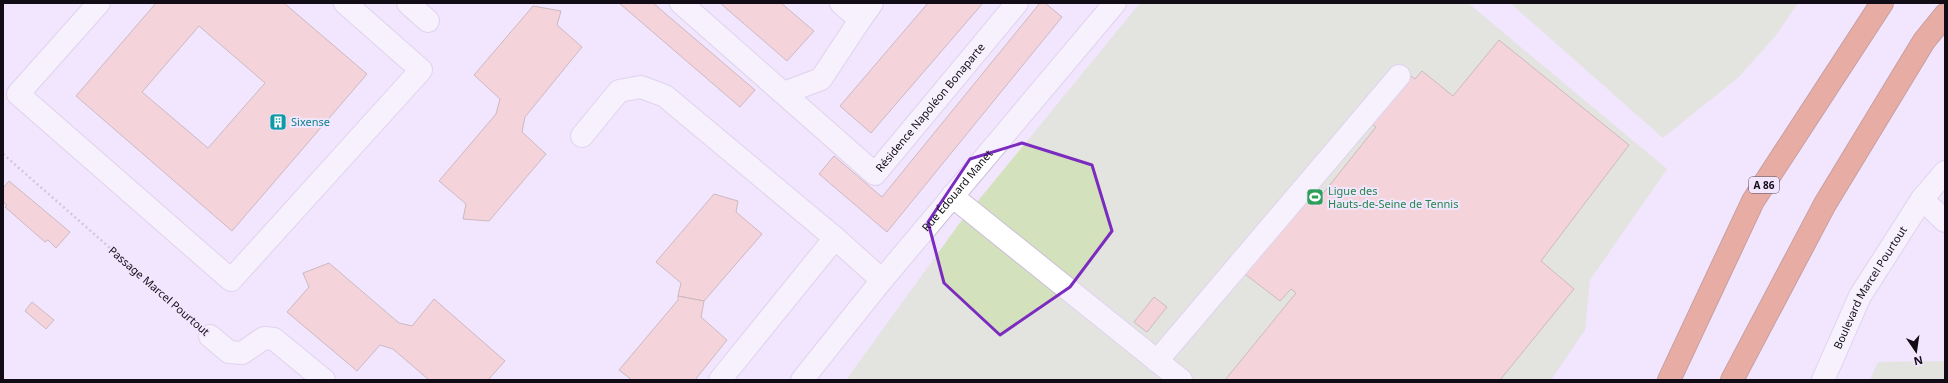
<svg xmlns="http://www.w3.org/2000/svg" width="1948" height="383" font-family="'Noto Sans',sans-serif">
  <style>
    .green { fill: #d3e2bc }
    .building { fill: #f8bdaf; stroke: #a2827b; fill-rule: evenodd }
    .lines { fill: none; stroke-linecap: round; stroke-linejoin: round }
    .minor-casing { stroke: #cbbdd9; stroke-width: 24 }
    .highway-casing { stroke: #95482e; stroke-width: 24 }
    .path { stroke: #aca3b5; stroke-width: 2.5; stroke-dasharray: 2 3; stroke-linecap: butt }
    .minor { stroke: #fff; stroke-width: 22 }
    .highway { stroke: #dc693b; stroke-width: 22 }
    .marked { fill: none; stroke: #7b2cbf; stroke-width: 3; stroke-linejoin: round }
    .labels { text-anchor: middle; stroke-width: 4; stroke-linejoin: round; paint-order: stroke }
    .shield { fill: #f1e6fd; stroke: #544d5b; stroke-width: 1 }
    .shield-label { font-size: 10px; font-weight: bold; fill: #110c15 }
    .street-label { font-size: 11px; fill: #110c15; stroke: #f1e6fd }
    .culture-label { font-size: 11px; fill: #0d838f; stroke: #f1e6fd; text-anchor: start }
    .leisure-label { font-size: 11px; fill: #27864d; stroke: #f1e6fd; text-anchor: start }
  </style>
  <rect width="100%" height="100%" fill="#f1e6fd"/>
  <!-- green -->
  <g class="green">
    <path d="M1140,3H1468L1667,169L1590,280L1585,330L1551,380H846L959,224Z"/>
    <path d="M1510,3H1798L1777,34L1739,77L1663,138Z"/>
    <path d="M1945,361V380H1870L1878,362Z"/>
  </g>
  <!-- building -->
  <g class="building">
    <path d="M156,3H284L367,74L232,231L76,96ZM199,26L265,83L208,148L142,92Z"/>
    <path d="M619,3H653L755,90L740,107Z"/>
    <path d="M720,3H781L814,31L787,61Z"/>
    <path d="M928,3H983L871,133L840,106Z"/>
    <path d="M1040,3H1045L1062,17L887,232L819,174L834,156L882,197Z"/>
    <path d="M533,6L561,11L557,25L582,47L525,117L522,132L546,154L489,221L463,219L466,204L439,181L496,114L500,99L474,75Z"/>
    <path d="M1499,40L1629,145L1541,261L1574,289L1500,380H1225L1296,293L1291,289L1280,301L1245,274L1305,199L1313,206L1376,127L1369,122L1408,74L1415,79L1422,71L1453,96Z"/>
    <path d="M9,181L70,232L56,248L48,240L45,242L5,207L7,205L3,202V188Z"/>
    <path d="M714,194L738,201L736,212L762,234L704,301L678,296L681,283L656,262Z"/>
    <path d="M329,263L399,323L412,326L434,299L505,361L488,380H429L393,349L380,345L357,371L287,312L309,287L303,273Z"/>
    <path d="M678,296L704,301L701,317L727,340L695,380H632L619,370L678,300Z"/>
    <path d="M1154,297L1167,307L1147,332L1134,322Z"/>
    <path d="M32,302L54,320L46,329L25,311Z"/>
  </g>
  <g class="lines">
    <!-- minor casing -->
    <g class="minor-casing">
      <g id="minor">
        <path d="M99,3L18,94L231,280L421,70L345,3"/>
        <path d="M408,3L428,21"/>
        <path id="s1" d="M681,3L875,174L1017,3"/>
        <path d="M860,20L872,3"/>
        <path d="M784,93L821,79L860,20L841,3"/>
        <path d="M582,136L619,91L641,87L665,96L835,238L720,380"/>
        <path d="M952,196L1181,380"/>
        <path d="M1922,199L1945,221"/>
        <path d="M835,238L882,280"/>
        <path d="M210,336L229,352L242,353L264,338L274,339L324,380"/>
        <path d="M1157,361L1399,76"/>
        <path id="s2" d="M802,380L882,280L1115,3"/>
        <path id="s3" d="M1823,380L1860,296L1922,199L1945,172"/>
      </g>
    </g>
    <!-- highway casing -->
    <g class="highway-casing">
      <g id="highway">
        <path d="M1669,380L1753,201L1882,3"/>
        <path d="M1732,380L1825,204L1924,41L1945,15"/>
      </g>
    </g>
    <!-- path -->
    <path class="path" d="M3,154L192,320"/>
    <!-- minor -->
    <use href="#minor" class="minor"/>
    <!-- highway -->
    <use href="#highway" class="highway"/>
  </g>
  <!-- marked area -->
  <path d="M0 0H1948V383H0ZM1022,143L1092,165L1112,231L1070,287L1000,335L944,283L928,222L970,159Z" fill="#f1e6fd" fill-opacity=".55" fill-rule="evenodd"/>
  <path class="marked" d="M1022,143L1092,165L1112,231L1070,287L1000,335L944,283L928,222L970,159Z"/>
  <!-- icons -->
  <defs>
    <g id="building-square" transform="scale(0.9)"><rect x="-9" y="-9" width="18" height="18" rx="4" fill="#0f9aa8" stroke="#f1e6fd"/><path d="M-4-6H4V6H1V3H-1V6H-4ZM-2.5-4.3h1.7v1.8h-1.7ZM.8-4.3h1.7v1.8H.8ZM-2.5-1h1.7V.8h-1.7ZM.8-1h1.7V.8H.8Z" fill="#fff"/></g>
    <g id="stadium-square" transform="scale(0.9)"><rect x="-9" y="-9" width="18" height="18" rx="4" fill="#2e9e5b" stroke="#f1e6fd"/><path d="M0-5a6.5 5 0 1 0 0 10a6.5 5 0 1 0 0-10ZM-3.5-1.8h7v3.6h-7Z" fill="#fff"/></g>
  </defs>
  <g fill-rule="evenodd">
    <use href="#building-square" x="278" y="122"/>
    <use href="#stadium-square" x="1315" y="197"/>
  </g>
  <g class="labels">
    <!-- shield labels -->
    <rect class="shield" x="1749" y="177" width="30" height="16" rx="3"/>
    <g class="shield-label">
      <text x="1764" y="189">A 86</text>
    </g>
    <!-- street labels -->
    <g class="street-label">
      <text dy="4" stroke="none"><textPath href="#s1" startOffset="345">Résidence Napoléon Bonaparte</textPath></text>
      <text dy="4" stroke="none"><textPath href="#s2" startOffset="245">Rue Édouard Manet</textPath></text>
      <text dy="4" stroke="none"><textPath href="#s3" startOffset="104">Boulevard Marcel Pourtout</textPath></text>
      <text transform="translate(159 291) rotate(41)" y="4">Passage Marcel Pourtout</text>
    </g>
    <!-- culture labels -->
    <g class="culture-label">
      <text x="291" y="126">Sixense</text>
    </g>
    <!-- leisure labels -->
    <g class="leisure-label">
      <text x="1328" y="195">Ligue des<tspan x="1328" dy="13">Hauts-de-Seine de Tennis</tspan></text>
    </g>
  </g>
  <!-- border -->
  <rect width="1948" height="383" fill="none" stroke="#110c15" stroke-width="8"/>
  <!-- north arrow -->
  <g transform="translate(1916 351) rotate(167)" stroke="#f1e6fd" stroke-width="3" paint-order="stroke">
  <path d="M0-3L7 15L0 10L-7 15Z" fill="#110c15"/>
  <text y="-6" font-size="11" font-weight="bold" text-anchor="middle" fill="#110c15">N</text>
  </g>
</svg>
